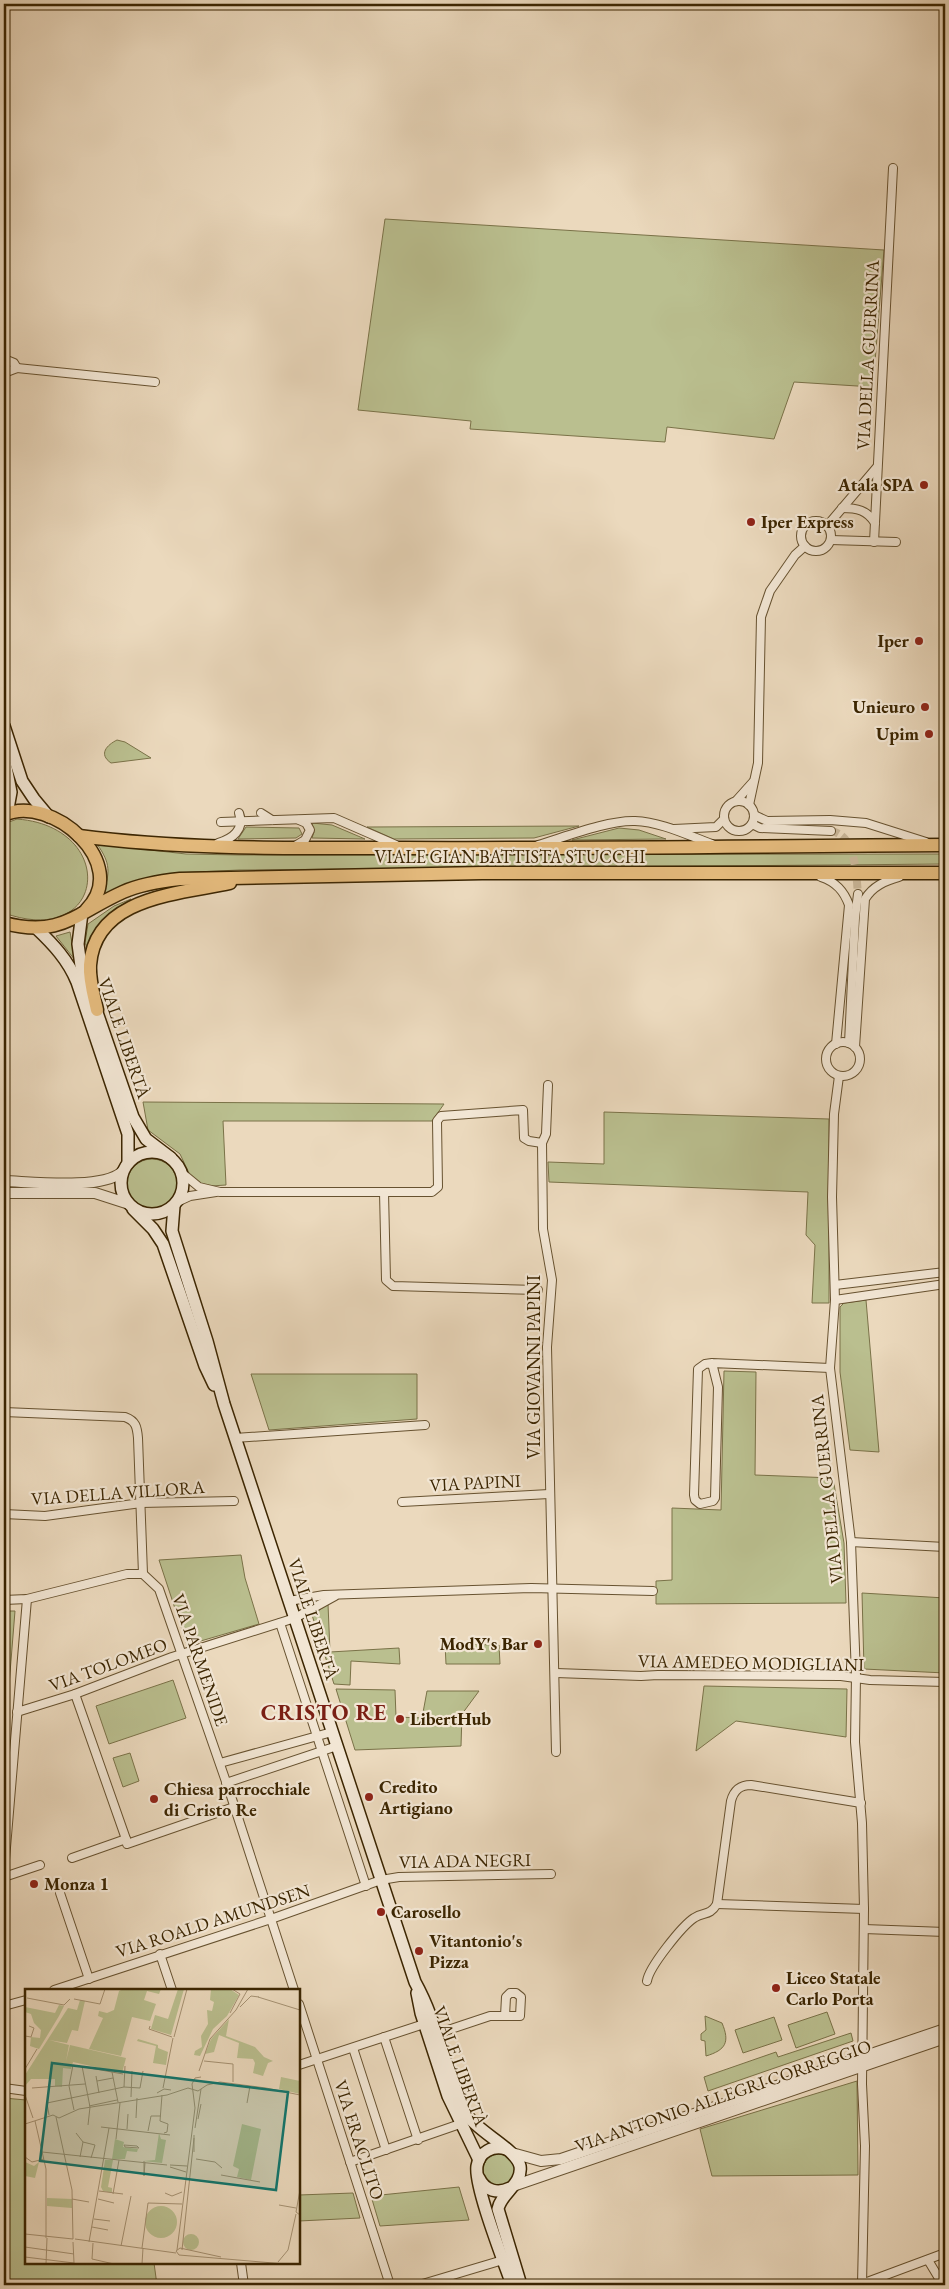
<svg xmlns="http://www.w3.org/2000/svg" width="949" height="2289" font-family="'EB Garamond',serif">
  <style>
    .green { fill: #babf8f; stroke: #7a7248 }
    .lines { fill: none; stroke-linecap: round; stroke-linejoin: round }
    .minor-tunnel { stroke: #c8b597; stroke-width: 8; stroke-dasharray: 8 4; stroke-linecap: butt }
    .minor-casing { stroke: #675230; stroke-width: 10 }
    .tertiary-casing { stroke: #675230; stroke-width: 12 }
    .secondary-casing { stroke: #3b2501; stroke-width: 14 }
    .primary-casing { stroke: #3b2501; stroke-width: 15 }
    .minor { stroke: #f2e6d4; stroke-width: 8 }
    .tertiary { stroke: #f2e6d4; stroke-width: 10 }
    .secondary { stroke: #f2e6d4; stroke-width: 11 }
    .primary { stroke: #e6bc7e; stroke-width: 12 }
    .poi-dot { fill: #8f2418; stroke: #f2e6d4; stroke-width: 2 }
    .labels { text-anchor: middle; stroke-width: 4.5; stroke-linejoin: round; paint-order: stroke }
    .street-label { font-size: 18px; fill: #3b2501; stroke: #f2e6d4 }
    .poi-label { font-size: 18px; font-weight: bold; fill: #3b2501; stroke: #f2e6d4; text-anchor: start }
    .district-label { font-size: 22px; font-weight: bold; letter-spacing: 1px; fill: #7a1f14; stroke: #f2e6d4 }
    .inset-road { fill: none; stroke: #a59172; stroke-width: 1 }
    .view { fill: #0f766e; fill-opacity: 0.15; stroke: #0f766e; stroke-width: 2.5 }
    .inset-edge { fill: none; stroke: #3b2501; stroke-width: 2.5 }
  </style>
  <rect width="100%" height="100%" fill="#ebd9bd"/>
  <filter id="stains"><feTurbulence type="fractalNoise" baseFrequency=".004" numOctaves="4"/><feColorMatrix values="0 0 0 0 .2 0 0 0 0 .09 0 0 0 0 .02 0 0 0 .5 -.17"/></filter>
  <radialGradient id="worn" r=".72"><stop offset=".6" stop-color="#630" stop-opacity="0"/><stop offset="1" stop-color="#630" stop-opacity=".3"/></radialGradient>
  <!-- green -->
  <g class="green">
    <path d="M385,219L884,250L873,387L794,382L774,439L667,427L665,442L470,429L471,421L358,410Z"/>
    <path d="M117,740L125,742L151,758L111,763C98,754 107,745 117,740Z"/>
    <path d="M17,819C119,827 107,950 4,913V824Z"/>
    <path d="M312,823L332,825L365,839L312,838L314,832Z"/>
    <path d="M579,826L534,838L394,839L367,827Z"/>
    <path d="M246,827L299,828L302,834L296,838L238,839Z"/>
    <path d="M619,828L639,830L666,839L572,840Z"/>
    <path d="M97,844L186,854L240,855L945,854V864L239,870L175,873L133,882L103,895C110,872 111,864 97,844Z"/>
    <path d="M131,899C109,912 99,924 87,947L85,943L88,924L114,906Z"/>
    <path d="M70,932L75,960L56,936Z"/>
    <path d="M143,1102L444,1104L432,1121H223L226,1185L211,1186L198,1183L189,1173L180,1154L148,1130Z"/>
    <path d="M604,1112L829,1119V1303H812L815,1245L806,1235L808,1192L549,1182L548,1162L604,1164Z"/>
    <circle cx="152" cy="1184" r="25"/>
    <path d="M866,1300L879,1452L850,1450L840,1372V1307L844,1303Z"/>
    <path d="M724,1371L756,1372L755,1475L833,1478L844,1543L846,1603L656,1604V1581L672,1580V1508L721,1510Z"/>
    <path d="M251,1374H417V1419L269,1430Z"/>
    <path d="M241,1555L245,1578L259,1624L187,1645L159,1560Z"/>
    <path d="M862,1593L945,1598V1673L864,1669Z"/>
    <path d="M328,1604L330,1652L399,1648L400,1664L351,1661L350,1685L334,1684L312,1615Z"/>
    <path d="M4,1611H15L4,1747Z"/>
    <path d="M445,1644L499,1645L500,1664H446Z"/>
    <path d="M173,1680L186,1718L109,1744L96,1706Z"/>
    <path d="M704,1686L847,1689L846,1737L736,1721L696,1751Z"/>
    <path d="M336,1689L395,1690L396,1717L422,1718L427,1691H479L462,1714L461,1746L355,1750Z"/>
    <path d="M130,1753L139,1781L123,1787L113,1758Z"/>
    <path d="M827,2012L835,2034L796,2048L788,2025Z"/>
    <path d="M705,2016L722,2023C730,2042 726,2050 706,2056L705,2041L701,2040V2034L706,2030Z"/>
    <path d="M774,2017L782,2040L743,2053L735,2030Z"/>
    <path d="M851,2033L853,2041L708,2091L704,2077L776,2052L778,2057Z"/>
    <path d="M857,2081L858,2175L712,2176L700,2129Z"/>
    <path d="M4,2098L26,2100V2263H154L157,2285H4Z"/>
    <circle cx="499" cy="2170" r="16"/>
    <path d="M459,2187L469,2220L380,2226L371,2196Z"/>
    <path d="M353,2193L360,2218L299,2221V2195Z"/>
  </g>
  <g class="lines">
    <!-- minor-tunnel -->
    <path class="minor-tunnel" d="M831,831C856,835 856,874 858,894"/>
    <!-- minor casing -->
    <g class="minor-casing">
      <g id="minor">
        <path d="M4,359L14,363L17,368"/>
        <path d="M17,368L155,382"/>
        <path d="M4,373L17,368"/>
        <path d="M842,508C857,508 867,510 875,523"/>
        <circle cx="816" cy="536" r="15"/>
        <path d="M827,526L877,467"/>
        <path d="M831,540L896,542"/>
        <path d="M874,542L893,168"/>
        <circle cx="739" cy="816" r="15"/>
        <path d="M736,801L753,782"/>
        <path d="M749,805L758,763L761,617L770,591L795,555L805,546"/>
        <path d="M261,813L272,820"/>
        <path d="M754,815L767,821L830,820L866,823L926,842"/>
        <path d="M221,822L334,818L396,845"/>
        <path d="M752,824L760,828L831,831"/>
        <path d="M674,829L716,827L724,819"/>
        <path d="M218,843C232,839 245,830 239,813"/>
        <path d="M538,845C565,837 608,820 635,821C661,822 687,835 712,844"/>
        <path d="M295,846L305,840L310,830L306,823L299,820"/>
        <path d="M821,877C836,882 844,891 849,905L836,1044"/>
        <circle cx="843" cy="1059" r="17"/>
        <path d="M849,1043L855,918L858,894"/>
        <path d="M855,1047L865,899C873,886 885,881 899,877"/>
        <path d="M839,1076L834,1114L832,1197L835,1300L830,1368L851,1542L856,1676L855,1742L862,1823L864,1909L862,2084L865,2146L862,2284"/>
        <path d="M548,1085L546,1134L542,1143L543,1229L552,1280L547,1347L556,1752"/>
        <path d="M182,1173L199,1187L220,1192H432L438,1187L437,1121L441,1116L523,1110L524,1138L529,1141L542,1143"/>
        <path d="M384,1192L386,1280L393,1286L538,1290"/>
        <path d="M177,1202L190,1196L216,1192"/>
        <path d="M835,1285L945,1272"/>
        <path d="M835,1300L945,1284"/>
        <path d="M712,1363L718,1387L715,1498L713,1501L700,1504L695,1500L694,1495L698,1369L705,1364L712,1363L830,1368"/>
        <path d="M4,1412L125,1417C136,1421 137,1427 138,1438L143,1574"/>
        <path d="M235,1438L425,1425"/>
        <path d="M402,1502L549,1494"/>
        <path d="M4,1514L45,1516L141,1503L234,1501"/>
        <path d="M851,1542L945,1547"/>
        <path d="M143,1574L159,1589L231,1796L294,1990"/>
        <path d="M4,1600L27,1599L127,1574H143"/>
        <path d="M289,1601L324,1595L531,1588L653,1591"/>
        <path d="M280,1623L366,1886"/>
        <path d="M556,1673L641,1676L658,1675L841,1676L870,1680L945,1682"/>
        <path d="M75,1694L126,1839"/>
        <path d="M17,1712L75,1694L172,1657L295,1618L335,1596"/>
        <path d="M220,1763L332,1732"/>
        <path d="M226,1783L337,1746"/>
        <path d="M72,1858L126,1839L127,1844L234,1807"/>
        <path d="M4,1871L27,1599"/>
        <path d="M4,1877L40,1865"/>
        <path d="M60,1893L89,1979"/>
        <path d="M717,1904L864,1909"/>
        <path d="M864,1929L945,1932"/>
        <path d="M160,1954L172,1990"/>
        <path d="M647,1981C649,1967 682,1926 694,1918C704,1911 709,1917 717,1904L731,1801C734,1790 740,1785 751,1785L861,1803"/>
        <path d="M54,1990L271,1919L381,1880L399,1877L551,1874"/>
        <path d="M299,2004L390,2285"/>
        <path d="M4,2006L26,2000"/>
        <path d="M436,2034L490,2016H520L521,1997L516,1993H510L506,1997L505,2016"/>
        <path d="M384,2037L418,2140"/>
        <path d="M353,2048L386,2150"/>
        <path d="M299,2065L424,2024"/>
        <path d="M4,2088L26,2091"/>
        <path d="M350,2162L460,2124"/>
        <path d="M928,2260L943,2285"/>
        <path d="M241,2263L244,2285"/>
        <path d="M419,2285L503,2260"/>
        <path d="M859,2285L945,2253"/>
      </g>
    </g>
    <!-- tertiary casing -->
    <g class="tertiary-casing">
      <g id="tertiary">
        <path d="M4,1181C33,1182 101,1190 122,1172"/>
        <path d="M4,1193H95L126,1203"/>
        <path d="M512,2153L541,2161L561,2159L945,2029"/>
        <path d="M513,2186L945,2038"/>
      </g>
    </g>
    <!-- secondary casing -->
    <g class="secondary-casing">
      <g id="secondary">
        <path d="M4,726L22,781L34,799L49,817"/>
        <path d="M4,757L11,792L7,814"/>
        <path d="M82,913L78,944L81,966L133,1117L146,1139L171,1158"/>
        <path d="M36,928C53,944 68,960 77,982L128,1134V1162"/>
        <circle cx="152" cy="1183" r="31"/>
        <path d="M174,1206L172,1231L207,1341L224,1404L415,1982C430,2009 438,2038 448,2068C453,2083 457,2100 466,2114C478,2132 516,2149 520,2166C523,2184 501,2193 498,2209L521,2285"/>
        <path d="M133,1209L153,1229L163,1244L205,1366L214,1385"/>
        <path d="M417,1993L421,2013L448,2096L479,2160"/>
        <path d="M506,2149C493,2145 479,2152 477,2166C474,2186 504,2262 512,2285"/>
        <path d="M479,2178C485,2191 498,2194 510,2188"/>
      </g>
    </g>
    <!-- primary casing -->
    <g class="primary-casing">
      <g id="primary">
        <path d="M4,815C51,793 133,864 86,910"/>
        <path d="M79,836C187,850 297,848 405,848C585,849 765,846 945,845"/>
        <path d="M4,923C61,938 76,913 123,892C141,884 161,881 180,879L482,873H945"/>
        <path d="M97,1010C94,996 89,980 90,965C95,897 178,894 230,883"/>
      </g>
    </g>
    <!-- minor -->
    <use href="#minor" class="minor"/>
    <!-- tertiary -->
    <use href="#tertiary" class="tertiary"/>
    <!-- secondary -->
    <use href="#secondary" class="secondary"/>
    <!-- primary -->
    <use href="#primary" class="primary"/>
  </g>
  <!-- markers -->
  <g class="poi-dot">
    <circle cx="924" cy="485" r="5"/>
    <circle cx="751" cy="522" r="5"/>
    <circle cx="919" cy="641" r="5"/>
    <circle cx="925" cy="707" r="5"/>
    <circle cx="929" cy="734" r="5"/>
    <circle cx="538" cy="1644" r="5"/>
    <circle cx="400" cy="1719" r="5"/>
    <circle cx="369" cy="1797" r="5"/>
    <circle cx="154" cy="1799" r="5"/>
    <circle cx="34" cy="1884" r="5"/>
    <circle cx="381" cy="1912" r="5"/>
    <circle cx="419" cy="1951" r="5"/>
    <circle cx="776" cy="1988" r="5"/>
  </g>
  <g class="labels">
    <!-- street labels -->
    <g class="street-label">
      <text transform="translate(868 355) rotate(-87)" y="6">VIA DELLA GUERRINA</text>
      <text x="510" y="863">VIALE GIAN BATTISTA STUCCHI</text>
      <text transform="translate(124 1038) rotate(71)" y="6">VIALE LIBERTÀ</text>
      <text transform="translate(534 1367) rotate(-90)" y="6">VIA GIOVANNI PAPINI</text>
      <text transform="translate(475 1483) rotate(-3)" y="6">VIA PAPINI</text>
      <text transform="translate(827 1489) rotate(-96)" y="6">VIA DELLA GUERRINA</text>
      <text transform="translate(118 1493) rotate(-4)" y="6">VIA DELLA VILLORA</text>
      <text transform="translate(313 1619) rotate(72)" y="6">VIALE LIBERTÀ</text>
      <text transform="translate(200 1660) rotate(71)" y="6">VIA PARMENIDE</text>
      <text transform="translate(751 1663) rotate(1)" y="6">VIA AMEDEO MODIGLIANI</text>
      <text transform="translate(108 1665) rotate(-20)" y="6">VIA TOLOMEO</text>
      <text transform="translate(465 1861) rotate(-1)" y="6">VIA ADA NEGRI</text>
      <text transform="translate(213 1921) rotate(-18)" y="6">VIA ROALD AMUNDSEN</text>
      <text transform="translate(460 2066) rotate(70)" y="6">VIALE LIBERTÀ</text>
      <text transform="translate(723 2096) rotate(-19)" y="6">VIA ANTONIO ALLEGRI CORREGGIO</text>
      <text transform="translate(359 2140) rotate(72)" y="6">VIA ERACLITO</text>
    </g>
    <!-- poi labels -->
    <g class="poi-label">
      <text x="914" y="491" text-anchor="end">Atala SPA</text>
      <text x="761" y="528">Iper Express</text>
      <text x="909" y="647" text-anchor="end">Iper</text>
      <text x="915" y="713" text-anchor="end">Unieuro</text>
      <text x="919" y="740" text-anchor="end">Upim</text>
      <text x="528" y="1650" text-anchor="end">ModY's Bar</text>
      <text x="410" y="1725">LibertHub</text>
      <text x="379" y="1793">Credito<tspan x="379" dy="21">Artigiano</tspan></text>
      <text x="164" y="1795">Chiesa parrocchiale<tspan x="164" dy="21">di Cristo Re</tspan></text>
      <text x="44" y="1890">Monza 1</text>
      <text x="391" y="1918">Carosello</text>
      <text x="429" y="1947">Vitantonio's<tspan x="429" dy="21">Pizza</tspan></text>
      <text x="786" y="1984">Liceo Statale<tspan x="786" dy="21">Carlo Porta</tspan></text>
    </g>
    <!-- district labels -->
    <g class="district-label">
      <text x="324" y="1720">CRISTO RE</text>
    </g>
  </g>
  <!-- overview -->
  <g transform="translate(25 1989)">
    <rect width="275" height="275" fill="#ebd9bd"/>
    <path d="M98,0H136L134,5L122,2L119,11L131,15L125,32L107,28L96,67L64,60L78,29L73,27L74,22L82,24L89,21L94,2ZM153,0H159L146,46L126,40L130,26L143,30ZM186,0H205L214,6L202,27L188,40L175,67L169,66L170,62L177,58L176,47L183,35L182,21L187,22L189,13L185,11ZM55,11L60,12L53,42L47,41L42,54L24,51L44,56L41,72L45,56L101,69L97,84L48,73L46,80L38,79L37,98L30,97V90H6L0,97V86L43,19L52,21ZM34,16L39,17L34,27L14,60L5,57L6,48L15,49L16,41L9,34L6,25L0,23V18L30,24ZM204,30L201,47L230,58L239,68L248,72L243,74L238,87L228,84L230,74L228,70L212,69L214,54L194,46L189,63L180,65L186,50ZM113,50L133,56V59L143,63L141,76L128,74L131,57L112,52ZM256,88L275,92V105L254,100ZM217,135L236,140L226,191L212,188L214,180L208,177ZM134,144L136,150L141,151L137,174L118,172L130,171ZM90,150L99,153L98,158L113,160L112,163L102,162L100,170H87ZM80,171H88L83,198L87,199V204L78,202L76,198ZM0,173L9,177L14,173L10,189L0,187ZM22,209L47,210V219L22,217ZM120 233a16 16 0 1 1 32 0a16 16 0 1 1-32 0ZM158 253a8 8 0 1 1 16 0a8 8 0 1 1-16 0Z" fill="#babf8f"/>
    <path class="inset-road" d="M233,8L275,21M2,9L39,16L45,10M49,10L75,15L80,0M215,18L226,7L234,8M205,24L215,5L207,0M125,37L124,40L147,48M0,47L6,48L9,39L4,37M149,48L162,0M179,72L208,75V93M57,77L65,118L63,136M0,80L12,60M174,82L185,50L211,21L223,0M87,83L93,113M71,87L74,104M72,92L88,89M99,98L100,77M7,99L60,95M138,99L148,49M241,99L275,106M132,104L139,100L146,101M0,106L8,129M137,106L135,132L143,135L142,143L139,144M142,106L163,99L173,102L182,96L195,93L241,99M106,108L107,82M222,114L225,97M64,117L92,111M49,121L44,97L48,76L98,85M24,126L22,114L99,98L115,99L118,82M31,128L47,201L48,250M111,129L112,109M173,130L176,115M10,132L21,180V249M0,135L28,126L34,129L54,120L142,106M76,138L145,146M170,139L176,100M102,140L103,125M123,142L126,127H136M51,144L58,153L70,156L66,169M91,150L95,114M99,156L112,157L114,159L100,158ZM17,163L142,176M169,163V146M0,168L7,173L19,170M55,168L58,153M171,170L190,173L197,179M119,172V187L120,173M145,176L162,177M145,178L161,183M196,186L235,193M275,201L271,223L275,226M74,202L98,205M140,204L147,207L157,203M88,205L94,171M47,210L64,213M73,210L89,214M254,216L271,219M69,230L85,232M67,238L83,241M0,245L48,250M50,250L151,264M48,253L49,274M64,253L84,139M68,254L67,270L89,275M96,257L106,207M0,258L49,265M117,259L123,214L157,215M152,261L170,119L167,95L170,89L176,88M157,261L169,149M0,268L49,274M196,268L155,259L151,262L154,266L260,275M253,273L263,261L271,225M21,275L22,249M117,275L118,259"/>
    <path class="view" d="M27,74L263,103L251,201L15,172Z"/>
    <rect width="275" height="275" class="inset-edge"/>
  </g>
  <!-- margin -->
  <rect width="949" height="2289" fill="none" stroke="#ebd9bd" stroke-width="20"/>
  <rect x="5" y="5" width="939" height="2279" fill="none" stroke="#3b2501" stroke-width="2.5"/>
  <rect x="10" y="10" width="929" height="2269" fill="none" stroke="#3b2501"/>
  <rect width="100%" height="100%" filter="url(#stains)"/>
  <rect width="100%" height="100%" fill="url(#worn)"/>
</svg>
